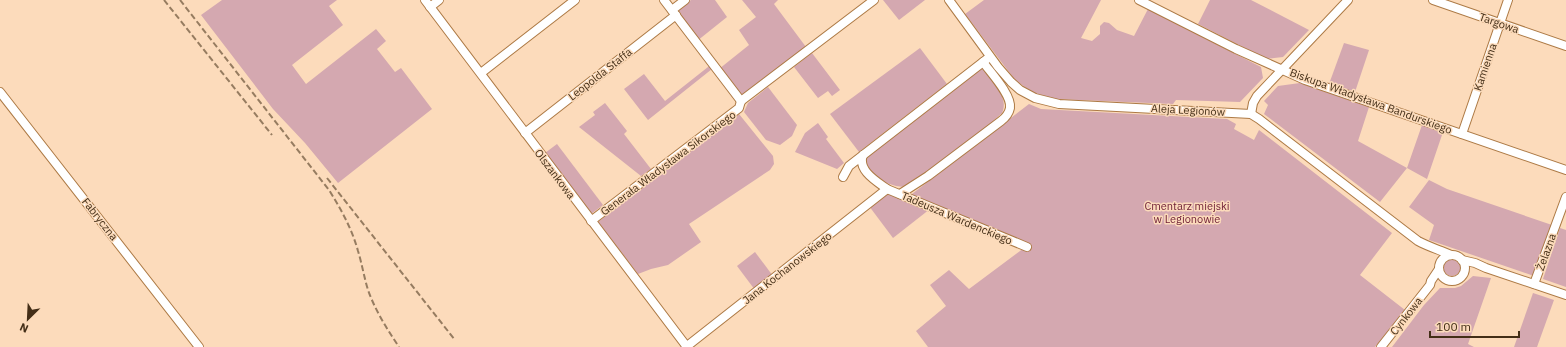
<svg xmlns="http://www.w3.org/2000/svg" width="1566" height="347" font-family="'IBM Plex Sans',sans-serif">
  <style>
    .green { fill: #d4a8b0 }
    .lines { fill: none; stroke-linecap: round; stroke-linejoin: round }
    .minor-casing { stroke: #ad7a45; stroke-width: 10 }
    .minor { stroke: #fff; stroke-width: 8 }
    .rail { stroke: #967c60; stroke-width: 2; stroke-dasharray: 6 3; stroke-linecap: butt }
    .labels { text-anchor: middle; stroke-width: 3; stroke-linejoin: round; paint-order: stroke }
    .street-label { font-size: 11px; fill: #432e17; stroke: #fcdbbb }
    .park-label { font-size: 11px; fill: #702138; stroke: #fcdbbb }
  </style>
  <rect width="100%" height="100%" fill="#fcdbbb"/>
  <!-- green -->
  <g class="green">
    <path d="M222,0H337L329,6L343,25L292,65L306,84L376,29L386,41L377,49L395,72L401,68L432,109L338,183L305,143L273,109L201,15Z"/>
    <path d="M691,0H715L727,17L697,41L678,15L679,9Z"/>
    <path d="M742,0H778L774,4L806,47L743,94H738L719,69L749,45L739,30L756,17Z"/>
    <path d="M883,0H925L899,20Z"/>
    <path d="M984,0H1101L1081,38L1092,41L1100,34V26L1104,22L1109,23L1117,30L1134,36L1148,9L1261,67L1263,78L1240,102L1176,100L1173,104L1054,99L1032,92L1015,80L965,14Z"/>
    <path d="M1210,0H1251L1309,30L1283,57L1266,59L1198,24Z"/>
    <path d="M1344,43L1369,50L1355,92L1329,84Z"/>
    <path d="M920,48L947,84L859,152L830,114Z"/>
    <path d="M812,53L840,90L832,96L828,91L818,98L794,67Z"/>
    <path d="M709,64L712,69L648,120L624,89L644,74L665,101L708,67Z"/>
    <path d="M983,67C991,79 1010,98 1002,113L978,135L925,175L904,187L896,186L880,181L870,171L864,159Z"/>
    <path d="M1300,83L1369,107L1358,141L1407,168L1422,125L1443,132L1427,179L1407,168L1380,202L1264,114L1268,105L1264,101L1278,86Z"/>
    <path d="M768,87L797,125L792,136L780,145L766,140L744,112L748,103Z"/>
    <path d="M605,103L627,131L624,134L651,169L641,176L579,127L595,115L593,112Z"/>
    <path d="M1029,104L1041,109L1227,119L1236,124L1234,129L1254,140L1259,130L1392,233L1360,275L1405,310L1375,347H928L916,331L946,306L930,285L949,270L969,289L1024,248L911,196L912,194Z"/>
    <path d="M739,114L773,156L774,164L770,170L689,224L701,242L668,265L651,269L638,274L598,222Z"/>
    <path d="M818,123L828,137L826,139L844,163L837,169L795,152L805,133Z"/>
    <path d="M557,144L603,205L591,214L545,153Z"/>
    <path d="M1429,180L1447,189L1552,225L1534,276L1429,240L1434,225L1409,207Z"/>
    <path d="M888,191L930,209L893,238L869,206Z"/>
    <path d="M1560,228L1566,230V287L1543,279Z"/>
    <path d="M755,252L773,276L755,290L737,266Z"/>
    <circle cx="1452" cy="267" r="9"/>
    <path d="M1473,276L1491,278L1468,344L1474,347H1392L1424,305L1440,288H1455L1461,286Z"/>
    <path d="M1533,293L1554,300L1537,347H1514Z"/>
  </g>
  <g class="lines">
    <!-- minor casing -->
    <g class="minor-casing">
      <g id="minor">
        <path d="M425,0L687,347"/>
        <path d="M664,0L741,101"/>
        <path d="M949,0L998,67L1011,82L1020,90L1035,98L1059,104L1251,114L1259,119L1418,241C1429,247 1440,250 1451,255"/>
        <path d="M1139,0L1236,49L1305,80L1566,170"/>
        <path d="M1433,0L1566,46"/>
        <path d="M430,7L439,0"/>
        <path d="M672,10L685,0"/>
        <path d="M481,73L575,0"/>
        <path d="M0,92L199,347"/>
        <path d="M741,101L874,0"/>
        <path d="M1251,114L1253,103L1257,96L1348,0"/>
        <path d="M525,133L676,15"/>
        <path d="M1462,134L1508,0"/>
        <path d="M863,155C857,170 876,181 887,189L1027,247"/>
        <path d="M843,177L849,166L987,59"/>
        <path d="M900,194L928,176L1001,121C1005,118 1009,113 1010,108C1012,95 990,72 983,62"/>
        <path d="M591,221L739,108L741,101"/>
        <circle cx="1452" cy="268" r="13"/>
        <path d="M1462,260L1475,263L1486,268L1566,295"/>
        <path d="M1534,284L1566,197"/>
        <path d="M686,347L887,189"/>
        <path d="M1381,347L1430,285L1431,281L1439,269"/>
      </g>
    </g>
    <!-- minor -->
    <use href="#minor" class="minor"/>
    <!-- rail -->
    <g class="rail">
      <path d="M164,0L272,135"/>
      <path d="M180,0L329,190C341,209 352,229 358,251C362,264 364,277 368,290C375,310 387,329 399,347"/>
      <path d="M327,178L455,340"/>
    </g>
  </g>
  <g class="labels">
    <!-- street labels -->
    <g class="street-label">
      <text transform="translate(1499 23) rotate(19)" y="4">Targowa</text>
      <text transform="translate(1485 67) rotate(-71)" y="4">Kamienna</text>
      <text transform="translate(600 74) rotate(-38)" y="4">Leopolda Staffa</text>
      <text transform="translate(1371 101) rotate(20)" y="4">Biskupa Władysława Bandurskiego</text>
      <text transform="translate(1188 110) rotate(3)" y="4">Aleja Legionów</text>
      <text transform="translate(668 163) rotate(-37)" y="4">Generała Władysława Sikorskiego</text>
      <text transform="translate(555 174) rotate(53)" y="4">Olszankowa</text>
      <text transform="translate(957 218) rotate(23)" y="4">Tadeusza Wardenckiego</text>
      <text transform="translate(100 219) rotate(52)" y="4">Fabryczna</text>
      <text transform="translate(1546 252) rotate(-70)" y="4">Żelazna</text>
      <text transform="translate(787 268) rotate(-38)" y="4">Jana Kochanowskiego</text>
      <text transform="translate(1406 316) rotate(-52)" y="4">Cynkowa</text>
    </g>
    <!-- park labels -->
    <g class="park-label">
      <text x="1187" y="210">Cmentarz miejski<tspan x="1187" dy="13">w Legionowie</tspan></text>
    </g>
  </g>
  <!-- north arrow -->
  <g transform="translate(28 319) rotate(204)" stroke="#fcdbbb" stroke-width="3" paint-order="stroke">
  <path d="M0-3L7 15L0 10L-7 15Z" fill="#432e17"/>
  <text y="-6" font-size="11" font-weight="bold" text-anchor="middle" fill="#432e17">N</text>
  </g>
  <!-- scale -->
  <path d="M1430 331v6h89v-6" fill="none" stroke="#432e17" stroke-width="2"/>
  <text x="1436" y="331" font-size="12" fill="#432e17" stroke="#fcdbbb" stroke-width="3" paint-order="stroke">100 m</text>
</svg>
